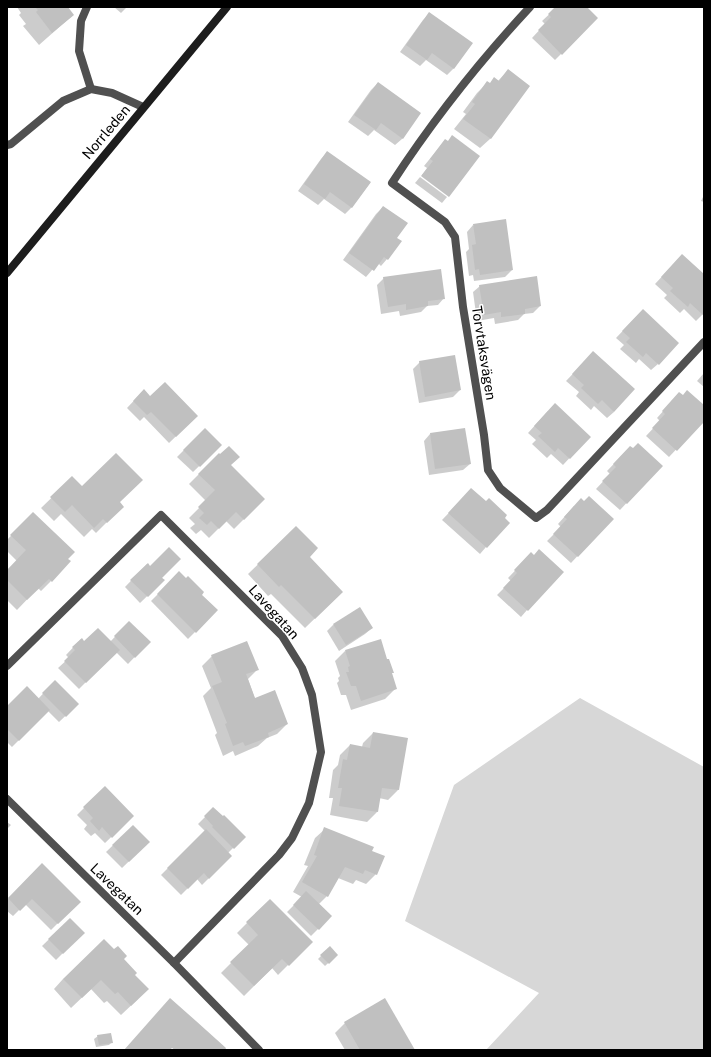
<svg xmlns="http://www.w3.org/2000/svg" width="711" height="1057" font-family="'Public Sans',sans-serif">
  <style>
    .green { fill: #d7d7d7 }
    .shadow { fill: #0003 }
    .building { fill: #c0c0c0 }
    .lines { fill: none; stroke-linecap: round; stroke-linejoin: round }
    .service { stroke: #505050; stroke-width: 8 }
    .minor { stroke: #505050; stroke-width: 8 }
    .secondary { stroke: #1d1d1d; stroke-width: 8 }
    .labels { text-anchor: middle; stroke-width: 3; stroke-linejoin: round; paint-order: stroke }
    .street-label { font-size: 14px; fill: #000; stroke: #fff }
  </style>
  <rect width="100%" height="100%" fill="#fff"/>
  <!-- green -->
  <path class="green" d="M580,698L704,767V1050H486L539,993L405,921L454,785Z"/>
  <!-- shadow -->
  <g class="shadow">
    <path d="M17,7H67L73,15L39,45L23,26L26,24L19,15L21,13Z"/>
    <path d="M114,7H127L121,13Z"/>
    <path d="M557,7H585L597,18L555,60L532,38L545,24L542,21Z"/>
    <path d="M430,13L454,68L447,75L426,60L420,66L400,52L423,20Z"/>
    <path d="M508,70L529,86L490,139L480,148L454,129L466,114L463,112L477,93L487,83L489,84L498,81Z"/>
    <path d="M378,83L420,113L402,139L395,145L374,130L368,136L348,122L371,90Z"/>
    <path d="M445,140L447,142L449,196L422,175L427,168L424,166Z"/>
    <path d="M327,152L370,183L351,208L345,214L324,199L318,205L298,191L321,159Z"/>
    <path d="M420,177L447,197L442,203L415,183Z"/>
    <path d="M704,195V202L701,201Z"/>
    <path d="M383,207L396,238L387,259L381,266L378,263L366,277L343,260L376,214Z"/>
    <path d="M473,225L512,270L505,277L474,281L473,275L469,276L466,252L469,249L467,232Z"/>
    <path d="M682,255L704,275V313L696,321L684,309L680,313L664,298L667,295L655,284Z"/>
    <path d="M384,278L444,298L438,305L427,306L421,312L400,316L399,311L381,314L377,285Z"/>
    <path d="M480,286L540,306L533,313L524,314L518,320L495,324L494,318L477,321L473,292Z"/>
    <path d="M636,317L658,364L651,370L639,359L636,363L620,349L624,345L616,338Z"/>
    <path d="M587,359L614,412L607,418L594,406L591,410L576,396L579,392L566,381Z"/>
    <path d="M420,362L460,390L453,397L419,403L413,369Z"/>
    <path d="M704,373V387L697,381Z"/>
    <path d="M144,390L150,397L197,416L169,443L144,417L140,421L127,408Z"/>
    <path d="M673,400L704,407V420L669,457L646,436L660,421L657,418Z"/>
    <path d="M548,411L589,437L563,465L551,454L547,458L532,444L536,440L528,433Z"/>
    <path d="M205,429L221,445L193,472L177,457Z"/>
    <path d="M430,434L470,464L463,470L429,475L424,441Z"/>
    <path d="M630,447L661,466L620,510L596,489L610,474L607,471Z"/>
    <path d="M219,454L264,499L234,529L226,521L209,538L201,530L196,534L190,528L195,524L189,518L206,501L189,484Z"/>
    <path d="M72,478L82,487L119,502L113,516L96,533L92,529L84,537L61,514L54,521L41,508Z"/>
    <path d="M465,496L486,502V547L480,554L442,520Z"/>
    <path d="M574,506L612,519L571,563L547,541L561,527L558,524Z"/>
    <path d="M33,513L51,581L41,591L38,588L17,610L7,600V571L17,561L7,551V540Z"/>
    <path d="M296,527L308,557L342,592L305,628L271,594L268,596L248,574Z"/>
    <path d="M531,554L527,610L521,617L497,595L511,581L508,578Z"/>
    <path d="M147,564L164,580L140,603L125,587Z"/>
    <path d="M179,573L217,610L188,639L151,601Z"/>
    <path d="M129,622L149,642L128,664L116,652L79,689L58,668L69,658L66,655L81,639L84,642H110Z"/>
    <path d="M333,625L372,628L365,634L339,651L327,631Z"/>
    <path d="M345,651L391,674L395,689L385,699L351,710L346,695H341L337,683L339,681L338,678L340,676L335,661Z"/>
    <path d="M212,656L258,669L248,679L255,699L287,724L277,734L267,738L258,746L235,756L233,751L223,756L215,735L217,733L203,696L211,688L202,666Z"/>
    <path d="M55,681L78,704L59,722L48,711L12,747L7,742V708L38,699Z"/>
    <path d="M373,733L398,790L388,800L379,798L377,812L367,822L330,815L333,798H329L333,770L338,765L340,755L350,745L362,747L363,743Z"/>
    <path d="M104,788L133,816L105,843L95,833L91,836L84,829L87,825L77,815Z"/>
    <path d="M213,809L244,837L228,853L231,856L202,885L197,879L181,895L161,875L205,831L198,824Z"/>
    <path d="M7,822L11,825L7,829Z"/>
    <path d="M133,826L149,842L122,868L106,852Z"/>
    <path d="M325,829L371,852L376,874L366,884L356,880L353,884L338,878L327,896L319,904L331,916L311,936L287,912L302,897L293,892L308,866L304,865L315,838Z"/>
    <path d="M42,865L79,902L51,930L25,904L13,916L7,911V900Z"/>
    <path d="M270,900L311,942L278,975L272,968L244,996L221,973L249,945L237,933Z"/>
    <path d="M70,919L83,933L56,960L42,946Z"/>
    <path d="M330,947L337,955L325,966L318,959Z"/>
    <path d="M122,959L134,975L138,999L121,1015L107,1001L104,1003L91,989L71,1008L54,989L63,979Z"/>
    <path d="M345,1023L414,1050H345L335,1033Z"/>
    <path d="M98,1036L112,1042L109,1045L96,1047L94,1039Z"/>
  </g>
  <!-- building -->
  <g class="building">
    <path d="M35,7H68L74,15L52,33L36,12L38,10Z"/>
    <path d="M555,7H587L598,18L562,55L538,30L551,17L548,14Z"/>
    <path d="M429,12L473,43L454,69L432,53L427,60L406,45Z"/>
    <path d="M508,69L530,86L491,139L463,119L475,104L472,102L487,81L490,83L494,77L499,81Z"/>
    <path d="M378,82L421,113L403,139L381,123L376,130L354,115Z"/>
    <path d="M452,135L480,156L449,197L421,176L433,161L430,159L445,139L448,141Z"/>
    <path d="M327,151L371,182L352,208L330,192L325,199L304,184Z"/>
    <path d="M383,206L408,223L397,238L402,241L388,260L384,257L374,271L349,253Z"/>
    <path d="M506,219L513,270L480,275L479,269L475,270L472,245L476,244L473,224Z"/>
    <path d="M682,254L704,274L703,315L690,303L688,307L670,291L673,288L661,277Z"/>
    <path d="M441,269L445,299L428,301V306L406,310V304L388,307L383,277Z"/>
    <path d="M537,276L541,306L525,309V314L501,317V312L484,315L479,285Z"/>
    <path d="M643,309L679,343L659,365L646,353L643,357L626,342L630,338L622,331Z"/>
    <path d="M593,351L635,389L614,412L602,400L598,404L581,388L584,385L572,374Z"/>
    <path d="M455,355L461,390L425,397L419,361Z"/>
    <path d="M165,382L198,416L176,437L151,412L147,415L133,401L144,389L150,396Z"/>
    <path d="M687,390L704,405V422L677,451L652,428L665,414L662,411L679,392L683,395Z"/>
    <path d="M555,403L591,437L570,459L558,448L555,452L538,436L542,433L534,426Z"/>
    <path d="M205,428L222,445L200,467L183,450Z"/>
    <path d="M465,428L471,464L435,469L430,433Z"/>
    <path d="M638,443L663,466L627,504L602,481L616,467L613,464L630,446L633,448Z"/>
    <path d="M229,446L240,457L231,465L265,499L244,520L236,512L219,529L211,521L207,525L199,518L204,513L198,507L215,490L198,474L219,453L220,454Z"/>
    <path d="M116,453L143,480L120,502L124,507L107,523L103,519L94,528L72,505L65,512L50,497L72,476L82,486Z"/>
    <path d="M471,488L486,501L489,498L507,515L505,518L510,523L487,548L448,513Z"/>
    <path d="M589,496L614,519L578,557L553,534L567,519L564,517L581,498L584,501Z"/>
    <path d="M33,512L75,552L68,559L71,561L52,582L49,579L27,600L7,580V570L26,550L10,535Z"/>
    <path d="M296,526L318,548L310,557L343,592L315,619L281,585L279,587L257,564Z"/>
    <path d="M169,547L181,559L162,578L165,580L148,597L130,580L148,563L150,566Z"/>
    <path d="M539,549L564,572L528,611L503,588L517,573L514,570L531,552L534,555Z"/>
    <path d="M179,571L186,578L188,576L204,592L202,595L218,610L196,633L157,594Z"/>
    <path d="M360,607L373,628L346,645L333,624Z"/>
    <path d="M129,621L151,642L135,658L114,636Z"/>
    <path d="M98,628L120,650L86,683L64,661L75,650L72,647L82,638L84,641Z"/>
    <path d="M381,639L387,659H389L394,673H392L397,689L361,701L356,686H351L346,672H349L348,667L350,666L345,650Z"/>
    <path d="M247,641L259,670L246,674L255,698L275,690L288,724L268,733L269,737L245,746L243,742L233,746L225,724L227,723L212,686L222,682L211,655Z"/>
    <path d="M55,680L79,704L66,717L42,693Z"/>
    <path d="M27,686L50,710L19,741L7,729V706Z"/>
    <path d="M373,732L408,738L399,790L382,788L378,812L339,806L342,788H338L343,759L347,760L350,744L370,748Z"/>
    <path d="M105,786L134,816L112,838L102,827L99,831L90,821L93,818L83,807Z"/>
    <path d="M213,807L223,816L224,815L246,837L234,849L212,827L213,826L204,816Z"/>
    <path d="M133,825L150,842L129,862L112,845Z"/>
    <path d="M324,827L374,847L372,851L385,856L377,875L365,870L363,874L345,867L328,897L302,882L317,856L314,855Z"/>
    <path d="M206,829L232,856L209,879L204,873L188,889L167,868Z"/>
    <path d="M42,863L81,902L58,924L32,899L20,911L8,898Z"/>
    <path d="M306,891L332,916L319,930L293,905Z"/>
    <path d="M270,899L313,942L289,966L282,959L254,986L230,962L258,935L246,922Z"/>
    <path d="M70,918L85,933L63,954L48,939Z"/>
    <path d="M104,939L114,949L118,946L127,956L124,959L137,973L135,975L149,989L131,1006L118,992L115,994L101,980L82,998L63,979Z"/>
    <path d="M330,946L338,955L329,964L320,955Z"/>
    <path d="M170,998L196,1021L226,1048L225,1050H175L172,1048L170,1050H124Z"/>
    <path d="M385,998L415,1050H360L344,1022Z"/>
    <path d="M111,1033L113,1043L99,1045L97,1035Z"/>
  </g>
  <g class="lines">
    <!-- service -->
    <g class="service">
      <path d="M87,7L81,21L79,51L91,89"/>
      <path d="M7,145L11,144L63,101L91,89L112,93L143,107"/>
    </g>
    <!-- minor -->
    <g class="minor">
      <path d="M530,7C479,62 433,120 392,183L445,222L455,237L463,307L484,435L488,470L500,488L536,518L547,510L704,342"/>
      <path d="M7,666L161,515L282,636L302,668L312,695L321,752L309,803L292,838L279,855L174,963"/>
      <path d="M7,799L174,963L259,1050"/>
    </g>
    <!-- secondary -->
    <path class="secondary" d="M7,273L227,7"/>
  </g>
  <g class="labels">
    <!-- street labels -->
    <g class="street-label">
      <text transform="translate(106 132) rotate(-50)" y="5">Norrleden</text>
      <text transform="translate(484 353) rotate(81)" y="5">Torvtaksvägen</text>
      <text transform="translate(274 612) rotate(48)" y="5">Lavegatan</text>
      <text transform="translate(117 889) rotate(44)" y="5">Lavegatan</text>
    </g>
  </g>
  <!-- border -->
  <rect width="711" height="1057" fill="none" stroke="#000000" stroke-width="16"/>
</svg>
